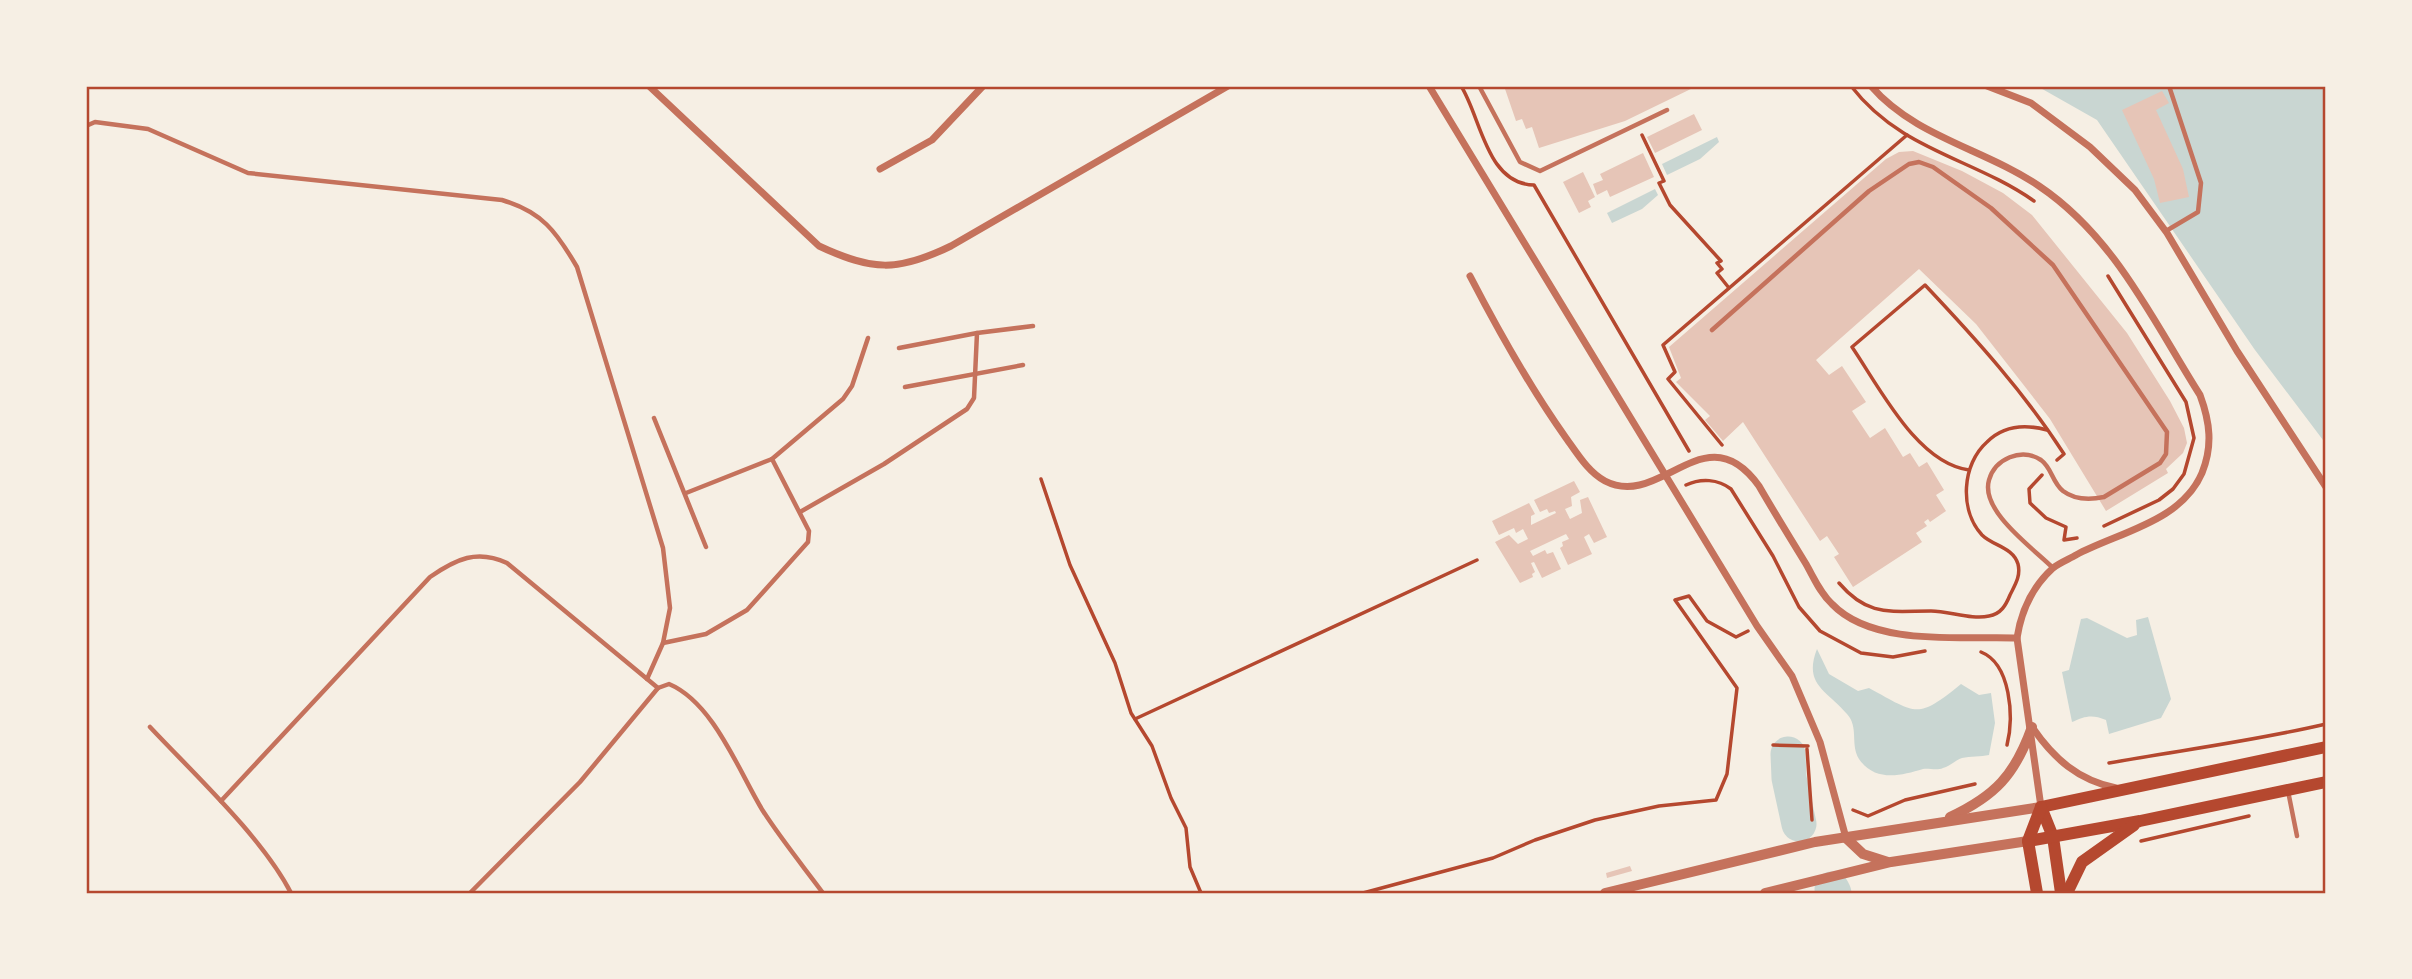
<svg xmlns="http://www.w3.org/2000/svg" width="2412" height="979" font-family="'PT Sans',sans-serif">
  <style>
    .water { fill: #c9d6d2 }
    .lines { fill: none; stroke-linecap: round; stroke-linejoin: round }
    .river { stroke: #c9d6d2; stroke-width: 35 }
    .building { fill: #e6c5b7 }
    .path { stroke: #b5482f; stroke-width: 3.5 }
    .service { stroke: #c5725c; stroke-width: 4.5 }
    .minor { stroke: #c5725c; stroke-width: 7 }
    .tertiary { stroke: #c5725c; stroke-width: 10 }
    .secondary { stroke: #b5482f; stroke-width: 12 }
    .neatline { fill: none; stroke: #b5482f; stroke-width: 2.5 }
  </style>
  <rect width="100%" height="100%" fill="#f6efe4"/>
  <!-- water -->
  <g class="water">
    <path d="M2037,86H2326V444L2255,350L2097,120Z"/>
    <path d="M1717,137L1719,142L1700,159L1667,175L1662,164Z"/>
    <path d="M1655,189L1658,195L1642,209L1612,223L1607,213Z"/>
    <path d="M2148,617L2171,699L2161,718L2109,734L2106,720C2092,714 2085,716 2072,722L2062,672L2069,670L2081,619L2087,618L2127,638L2137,635L2136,620Z"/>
    <path d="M1817,649L1829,674L1858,691L1869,688C1917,714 1917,720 1961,684L1979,695L1991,693L1995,723L1989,755C1981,757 1970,756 1962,758C1956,760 1950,766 1943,768C1937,771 1929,768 1923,769C1900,776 1875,782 1859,759C1850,744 1859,727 1847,714C1827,690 1803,685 1817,649Z"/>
  </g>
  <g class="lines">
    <!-- river -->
    <g class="river">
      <path d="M1788,754L1789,778L1799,824"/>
      <path d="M1832,889L1834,893"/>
    </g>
  </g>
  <!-- building -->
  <g class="building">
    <path d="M1504,86H1697L1625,121L1539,148L1532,127L1526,129L1522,119L1516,121Z"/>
    <path d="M2162,91L2169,103L2156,110L2183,169L2189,197L2160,203L2154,179L2122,110Z"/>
    <path d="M1694,114L1702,130L1655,153L1647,137Z"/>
    <path d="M1913,151L1962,171L2003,193L2032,215L2127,333L2170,401L2184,428L2187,443L2183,453L2166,469L2168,473L2106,511L2050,419L2026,388L1976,324L1919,269L1816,360L1829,375L1842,366L1866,402L1852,411L1870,438L1885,428L1903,457L1910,453L1919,467L1927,462L1944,490L1936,495L1946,511L1930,522L1928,519L1924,522L1927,526L1916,533L1922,542L1853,587L1834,557L1839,554L1827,536L1820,541L1743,422L1723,441L1705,420L1710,416L1676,382L1681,378L1669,347L1886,159L1899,152Z"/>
    <path d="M1643,153L1654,177L1610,197L1607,190L1597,195L1593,184L1603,180L1600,174Z"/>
    <path d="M1583,172L1595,197L1588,201L1591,207L1579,213L1563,182Z"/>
    <path d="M1574,481L1580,492L1571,497L1572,506L1565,509L1570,519L1582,513L1580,500L1588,497L1607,537L1594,543L1589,534L1584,537L1592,554L1568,565L1560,548L1563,546L1562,542L1569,539L1566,534L1530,551L1533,556L1545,550L1547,554L1553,552L1561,569L1542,578L1534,562L1531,563L1535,572L1532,574L1533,577L1520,583L1495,542L1509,535L1518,544L1528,539L1523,529L1516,533L1514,528L1499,535L1492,521L1529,503L1535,514L1531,516V525L1556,513L1555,511L1549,513L1547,509L1540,512L1534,500Z"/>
    <path d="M1630,866L1632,871L1607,878L1606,873Z"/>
  </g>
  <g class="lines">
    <!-- path -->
    <g class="path">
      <path d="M1461,86C1481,117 1486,184 1534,185L1689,451"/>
      <path d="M1851,86C1901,151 1973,158 2034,201"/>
      <path d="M1642,135L1664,181L1659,183L1670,205L1721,261L1717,263L1722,269L1717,273L1729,288"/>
      <path d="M1722,445L1668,379L1675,372L1663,345L1907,135"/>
      <path d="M1969,470C1917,463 1880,388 1852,347L1925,285C1975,338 2024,392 2064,454L2057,460"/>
      <path d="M2042,475L2029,489L2030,503L2046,518L2066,527L2064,540L2077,538"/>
      <path d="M1041,479L1070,565L1115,663L1131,713L1152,746L1171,798L1186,828L1190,867L1201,893"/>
      <path d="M1686,485C1701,478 1718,479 1731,489L1773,556L1799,607L1820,631L1861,653L1893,657L1925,651"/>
      <path d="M2104,526L2159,500L2173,489L2184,474L2194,438L2186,402L2108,276"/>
      <path d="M1839,583C1868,617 1890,611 1931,611C1949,611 1972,620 1989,616C2001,614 2006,605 2010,595C2015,585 2021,576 2018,564C2013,547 1993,546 1982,535C1959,510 1962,464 1987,442C2003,426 2025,424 2047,430"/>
      <path d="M1981,652C2011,664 2014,717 2007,745"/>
      <path d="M1135,719L1477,560"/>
      <path d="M1773,745L1808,746"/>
      <path d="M1807,749L1812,820"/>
      <path d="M2109,763C2182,750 2254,741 2326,724"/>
      <path d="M1853,810L1868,816L1905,800L1975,784"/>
      <path d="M2141,841L2249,816"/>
      <path d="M1363,893L1493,858L1535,840L1595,820L1659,806L1716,800L1727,774L1737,688L1675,600L1689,596L1707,621L1736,637L1748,631"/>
    </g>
    <!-- service -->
    <g class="service">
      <path d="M1479,86L1520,162L1540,171L1667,110"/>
      <path d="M86,126L95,122L148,129L248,173L502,200C542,212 556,231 577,267L663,548L670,608L663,643L647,679"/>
      <path d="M2166,231L2198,212L2201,183L2169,86"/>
      <path d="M1712,330L1869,191L1909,164L1919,162L1933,167L1991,208L2053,265L2167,432L2166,454L2160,463L2104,497C2090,500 2075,500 2063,491C2052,482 2052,468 2041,460C2021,447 1995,459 1989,480C1980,511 2033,548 2053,568"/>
      <path d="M899,348L977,333L1033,326"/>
      <path d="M905,387L1023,365"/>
      <path d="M654,418L706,547"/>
      <path d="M686,493L772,459L843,399L852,386L868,338"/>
      <path d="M800,512L884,464L967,409L974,398L977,333"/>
      <path d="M663,643L706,634L747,610L808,542L809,531L772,459"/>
      <path d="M150,727C194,774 262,837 291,893"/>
      <path d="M2288,791L2297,836"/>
      <path d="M221,801L430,577C456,559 477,549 507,563L658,688"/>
      <path d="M470,893L580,782L658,688L669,684C714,703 739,772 763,811C781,839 803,866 823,893"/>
    </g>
    <!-- minor -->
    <g class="minor">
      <path d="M649,86L819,246C872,271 898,272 951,246L1228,86"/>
      <path d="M1429,86L1757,626L1792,676L1820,742L1846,838"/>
      <path d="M1871,86C1915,137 1985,149 2039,186C2115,237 2153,321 2200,395C2210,422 2213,446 2202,473C2181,522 2119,532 2076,555C2069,559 2059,563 2053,568C2032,587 2021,612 2017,638L2041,807"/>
      <path d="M1987,86L2031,103L2090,147L2135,190L2167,233L2237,351L2326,487"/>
      <path d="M880,169L932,140L983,86"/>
      <path d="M1470,276C1499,332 1529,386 1566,438C1577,453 1588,472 1605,481C1661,510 1705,411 1759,486C1774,512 1790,538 1806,564C1814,578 1820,593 1832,604C1873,647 1962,636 2017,638"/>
      <path d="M2032,727C2054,759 2078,780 2116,788"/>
    </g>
    <!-- tertiary -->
    <g class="tertiary">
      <path d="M1950,817C1995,796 2015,775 2032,727"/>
      <path d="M1846,838L1863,854L1888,862"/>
      <path d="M1605,893L1815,842L2041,807"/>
      <path d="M1765,893L1891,862L2028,841"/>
    </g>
    <!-- secondary -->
    <g class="secondary">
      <path d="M2041,807L2326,747"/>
      <path d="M2041,807L2053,837L2061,893"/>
      <path d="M2028,841L2140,821L2326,782"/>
      <path d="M2037,893L2028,841L2041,807"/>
      <path d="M2067,893L2082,862L2134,825"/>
    </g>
  </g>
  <!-- border -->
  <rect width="2412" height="979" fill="none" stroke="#f6efe4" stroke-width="175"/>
  <rect x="88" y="88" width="2236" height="804" class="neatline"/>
</svg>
